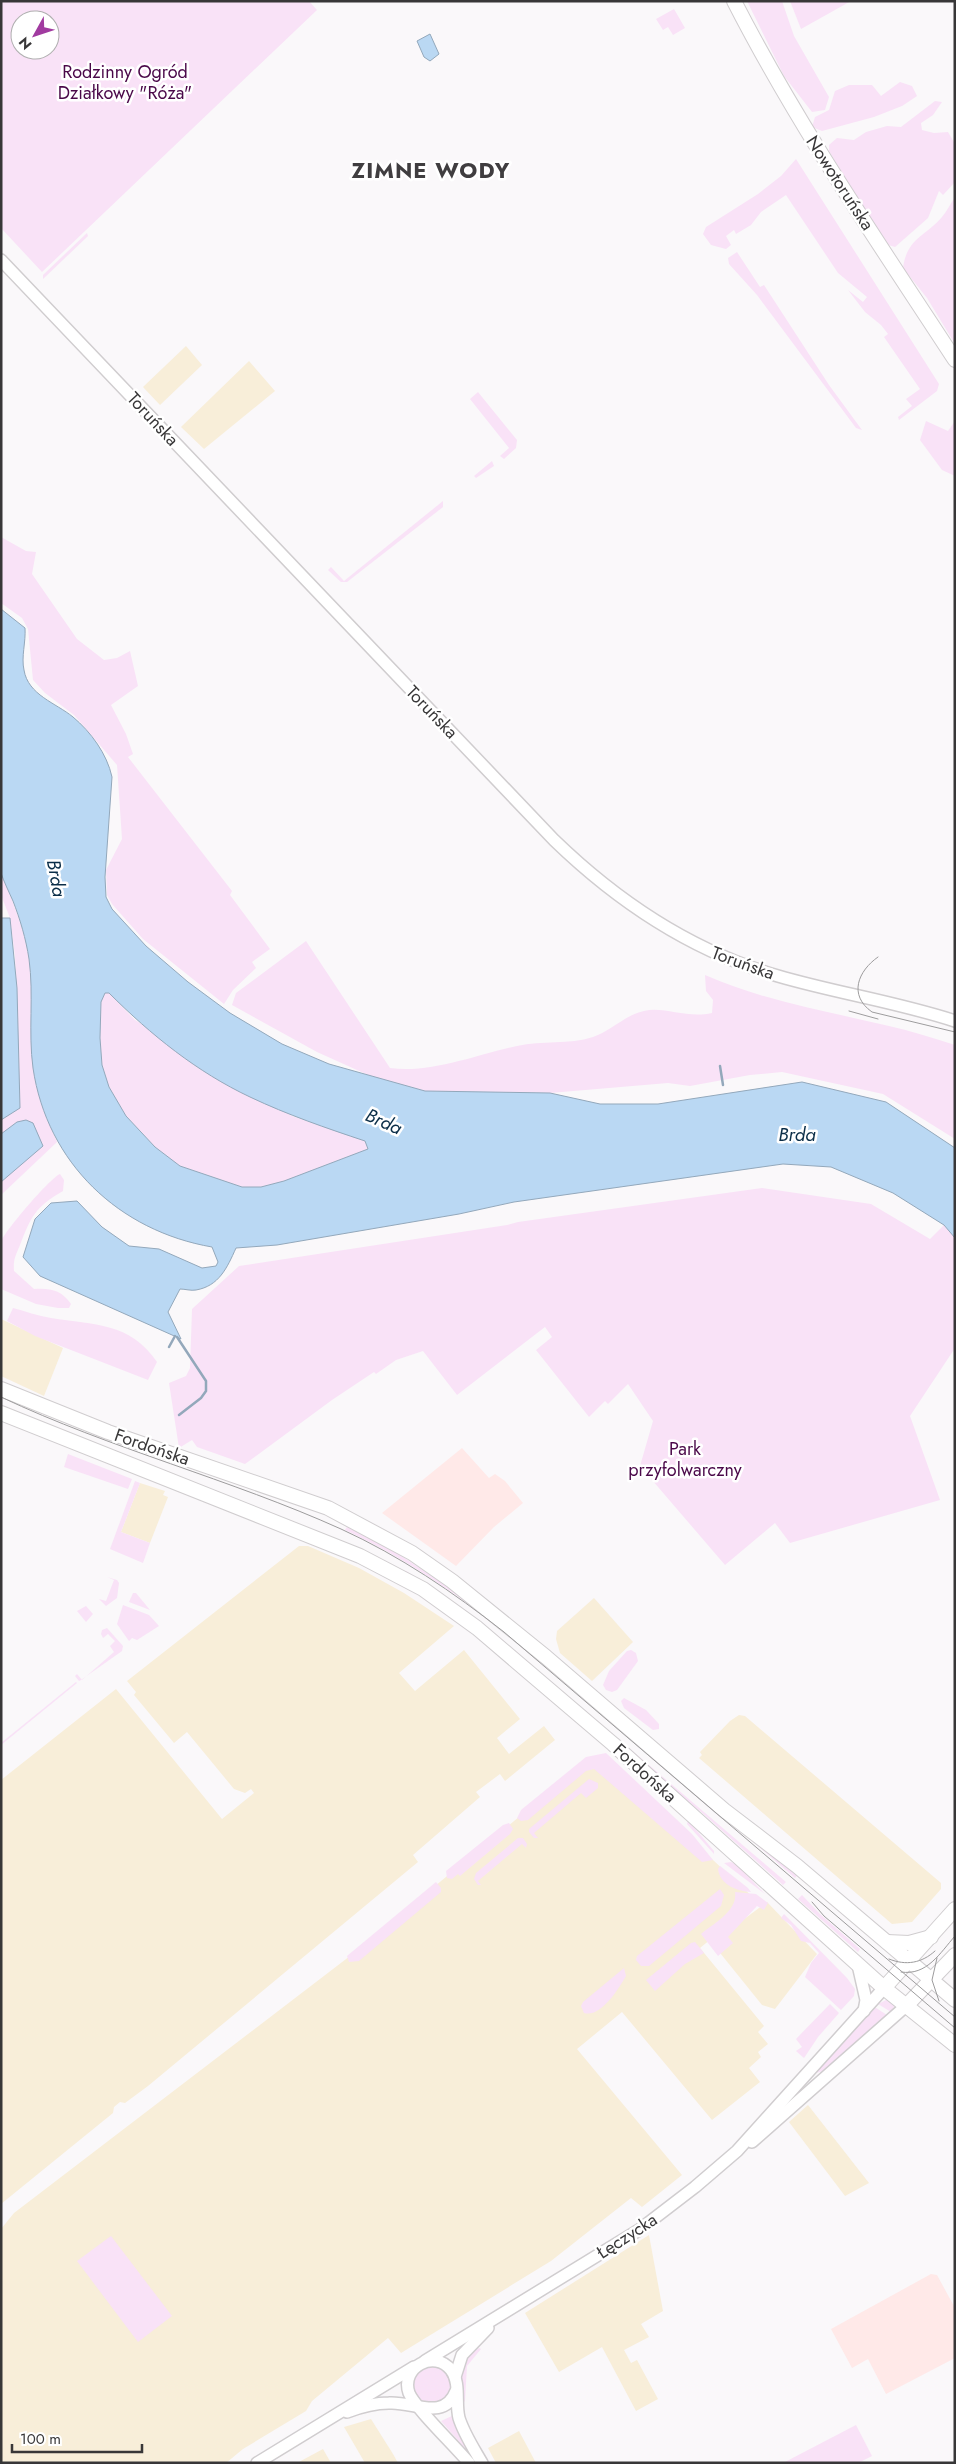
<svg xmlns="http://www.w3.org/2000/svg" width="956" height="2464" font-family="Jost,sans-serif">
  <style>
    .commercial { fill: #f8eed9 }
    .education { fill: #ffe9e8 }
    .green { fill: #f9e2f7; fill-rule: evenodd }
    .water { fill: #bad8f3; stroke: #93a8bb; fill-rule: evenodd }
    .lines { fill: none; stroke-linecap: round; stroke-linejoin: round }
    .stream { stroke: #93a8bb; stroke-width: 2.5 }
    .minor-casing { stroke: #d0cdcf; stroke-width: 14 }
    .major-casing { stroke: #d0cdcf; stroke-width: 16 }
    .minor { stroke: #fff; stroke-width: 11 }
    .major { stroke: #fff; stroke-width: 14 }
    .tram { stroke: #9d9c9d; stroke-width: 1 }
    .labels { text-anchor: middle; stroke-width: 5; stroke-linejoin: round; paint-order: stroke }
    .park-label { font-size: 18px; fill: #4a0849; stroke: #fff }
    .street-label { font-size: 18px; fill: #383738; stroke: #fff }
    .water-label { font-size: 19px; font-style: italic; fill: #0b2e48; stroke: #fff }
    .district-label { font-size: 22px; font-weight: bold; letter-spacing: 1px; fill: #403e40; stroke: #fff }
  </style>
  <rect width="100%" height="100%" fill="#faf8fa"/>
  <!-- commercial -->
  <g class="commercial">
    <path d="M186,346L202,365L160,405L143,387Z"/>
    <path d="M249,361L275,391L204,449L181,427Z"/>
    <path d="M1,1319L63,1348L44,1396L1,1376Z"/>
    <path d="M140,1483L165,1491L163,1495L168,1497L150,1543L121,1532Z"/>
    <path d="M299,1546H308L359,1568L404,1593L454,1626L399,1673L415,1691L464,1650L520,1719L497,1738L509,1754L544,1726L555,1740L505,1781L500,1774L476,1792L480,1797L413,1855L418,1862L148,2086L125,2103L120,2102L114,2107L113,2113L1,2204V1780L116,1689L222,1819L254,1793L251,1789L245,1793L234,1789L187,1732L174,1743L134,1695L136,1692L127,1681Z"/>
    <path d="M594,1598L633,1642L592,1681L560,1653L556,1639L557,1631Z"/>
    <path d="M739,1715L745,1716L941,1883V1889L912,1922L892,1924L699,1758L702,1755L700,1752L730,1721Z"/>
    <path d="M588,1760L713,1860L757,1901L700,1948L764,2026L758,2032L768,2044L758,2052L761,2057L749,2068L760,2082L712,2120L622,2012L577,2049L682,2175L642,2207L631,2198L551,2261L401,2353L388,2338L312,2401L306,2411L243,2449L226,2463H1V2229L14,2213L350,1956Z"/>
    <path d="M767,1902L817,1954L775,2009L762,2005L712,1943Z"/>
    <path d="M808,2105L869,2183L845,2196L789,2122Z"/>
    <path d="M649,2235L663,2311L641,2324L649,2337L624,2350L631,2363L637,2360L658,2399L636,2411L602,2347L559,2372L525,2313Z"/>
    <path d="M371,2419L393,2454L398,2463H365L344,2427Z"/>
    <path d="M519,2431L536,2463H496L488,2448Z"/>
    <path d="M320,2444L323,2449L331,2463H297L323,2449Z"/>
  </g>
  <!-- education -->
  <g class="education">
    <path d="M462,1448L489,1478L495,1474L505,1481L523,1503L494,1527L456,1566L382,1513Z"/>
    <path d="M931,2274L937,2275L955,2308V2358L886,2394L868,2359L852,2368L831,2329Z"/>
  </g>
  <!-- green -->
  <g class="green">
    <path d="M1,1H309L317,10L42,272L1,228ZM20,20H50V50H20Z"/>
    <path d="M747,1H782L794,36L829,97L825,110L812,112L784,76Z"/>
    <path d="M790,1H851L801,29Z"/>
    <path d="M674,9L685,28L673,35L668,27L663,30L656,19Z"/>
    <path d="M900,82L912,86L917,96L902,106L874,117L822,131L812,127L815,117L829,110L835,91L849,85H872L881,96Z"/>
    <path d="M935,101L942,102L933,115L921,123L922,130L934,133L948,132L955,144V182L943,195L939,191L928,218L895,247L885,244L829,151V145L837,138L854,140L866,132L887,126L901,127Z"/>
    <path d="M796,159L939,384L937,391L899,420L898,417L912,406L906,399L920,389L884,337L888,334L881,325L865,312L848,290L863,302L867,297L838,273L786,195L761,212L751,225L736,234L734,230L726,236L731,245L726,249L711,245L703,234L706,227L758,194L781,176Z"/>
    <path d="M955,197V344L927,298L903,268C907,238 925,237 942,217C947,211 951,203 955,197Z"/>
    <path d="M87,233L88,236L43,279V275Z"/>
    <path d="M737,252L760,287L764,285L829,385L862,430L856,428L757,295L729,264L728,258Z"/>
    <path d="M478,392L517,440L516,448L504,459L500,456L509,448L470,399Z"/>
    <path d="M926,421L948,431L955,421V476L942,470L920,440Z"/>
    <path d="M492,461L494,466L476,478L474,476Z"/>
    <path d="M443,501V507L347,582H341L328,570L331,567L344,581Z"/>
    <path d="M1,537L26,551L36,552L32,574L77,639L104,660L117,658L130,651L138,686L111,705L126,734L133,754L128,757L232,891L230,895L270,949L252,962L256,968L233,990L224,1004L143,939L112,904L107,895L106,870L122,839L117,765L74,715L45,693L33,680L28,629L22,618L1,603Z"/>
    <path d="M1,872C12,901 25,929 29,959C34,995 29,1031 33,1066C36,1092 47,1118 57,1142L1,1195V1182L43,1146L17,1122L1,1134V1120L20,1108L15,956L10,918L1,895Z"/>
    <path d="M306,941L390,1068C430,1074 479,1054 517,1046C542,1040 569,1045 593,1037C611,1031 625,1015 644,1011C664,1006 687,1019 712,1013L713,1000L706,991L705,975C764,1001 826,1011 889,1026C911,1031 933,1038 955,1045V1139L883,1094L782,1072L750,1075L690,1086L668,1083L550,1093L425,1091L377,1079L317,1052L232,1005L236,993Z"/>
    <path d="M105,993H109L135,1020L292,1116L365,1141L368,1149L284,1181L261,1187H242L180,1166L155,1147L126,1116L109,1087L102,1065L100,1038L101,1002Z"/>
    <path d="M60,1174L64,1180L63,1191C35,1207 31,1217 20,1245C16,1255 13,1259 14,1271L34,1289C51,1288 61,1290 71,1304L69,1308H58L36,1304L1,1289C1,1275 0,1256 1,1242C4,1232 50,1178 60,1174Z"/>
    <path d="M762,1188L871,1204L930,1239L944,1225L955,1238V1348L910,1416L940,1500L790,1543L775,1523L725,1565L640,1466L653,1421L628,1384L608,1404L605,1401L589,1417L536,1350L552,1337L545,1327L457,1395L423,1351L396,1360L376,1374L374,1372L332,1400L245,1464L197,1447L192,1440L179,1448L169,1383L186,1376L190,1368L192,1309L239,1266L507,1225L518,1222Z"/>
    <path d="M13,1308C25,1311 38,1316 51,1318C94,1325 130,1322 157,1362L148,1380L35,1336L7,1321Z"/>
    <path d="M68,1454L132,1479L128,1489L64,1467Z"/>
    <path d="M135,1481L140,1483L121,1532L150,1543L143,1563L110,1549Z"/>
    <path d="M347,1527L397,1553L478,1607L799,1873L795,1878C728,1820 661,1763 594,1706C514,1638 441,1575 345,1530Z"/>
    <path d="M406,1571L437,1590L492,1631L786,1882L783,1885L700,1811L672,1792L403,1572Z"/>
    <path d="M107,1577L117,1580L119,1583L117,1598L106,1606L99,1599L106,1601L114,1580Z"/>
    <path d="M133,1593H136L150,1610L129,1602Z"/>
    <path d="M123,1605L149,1615L159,1626L137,1640L132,1638L129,1641L117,1624Z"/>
    <path d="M86,1606L93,1614L86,1622L77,1611Z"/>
    <path d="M107,1628L123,1646L122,1651L81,1680L79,1681L75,1676L77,1674L82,1680L114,1652L110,1646L115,1641L108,1634L103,1638L101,1634L102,1630Z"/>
    <path d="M631,1650L636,1653L638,1661L617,1690L612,1692L606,1690L603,1685L609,1671L627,1651Z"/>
    <path d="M76,1682L77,1683L1,1745V1743Z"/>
    <path d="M624,1698L646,1710L659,1724V1729L653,1730L624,1708L621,1701Z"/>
    <path d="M606,1753L692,1834L713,1860L702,1862L594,1769L586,1771L528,1820L521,1821L517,1818L521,1810L586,1757Z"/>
    <path d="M589,1779L598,1783V1788L586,1798L581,1793L534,1833L538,1838H534L529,1832V1829Z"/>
    <path d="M688,1820L714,1851V1854L687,1824Z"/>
    <path d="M509,1823L513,1829L510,1834L460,1876L458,1874L452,1879L447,1878L446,1871L503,1825Z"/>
    <path d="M518,1838H523L527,1844L526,1848L522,1844L478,1881L481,1885H478L474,1879L476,1873Z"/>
    <path d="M731,1862L737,1865L765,1894L724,1863Z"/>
    <path d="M720,1866L748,1888L751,1892C737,1891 720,1885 718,1869Z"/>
    <path d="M436,1882L441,1888V1892L359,1961L349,1962L347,1956Z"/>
    <path d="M720,1889L724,1895L721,1906L649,1966H641L636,1960L637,1956Z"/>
    <path d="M735,1892L756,1894L768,1903L764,1910L757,1906L728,1937L733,1943L718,1956L701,1934C714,1923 738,1911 735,1892Z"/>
    <path d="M802,1895L820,1914L860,1949L858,1952L798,1899Z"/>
    <path d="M784,1914L847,1978L855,1989L854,1996L841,2010L805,1977L811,1963L819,1953L810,1943L801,1941L791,1925L781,1918Z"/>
    <path d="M695,1942L704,1953L685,1964L655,1991L646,1980L691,1943Z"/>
    <path d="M624,1968L626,1976C619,1988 601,2018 584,2013L581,2006L583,2002Z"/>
    <path d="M888,1999L895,2005L891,2012L878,2004Z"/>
    <path d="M830,2004L839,2013L818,2037L804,2058L796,2051L802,2047L796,2039Z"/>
    <path d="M873,2006L887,2015L823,2071L816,2073Z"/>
    <path d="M111,2236L172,2316L138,2342L77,2261Z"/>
    <path d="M479,2348L481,2349L467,2366L465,2401L462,2404C462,2383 458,2359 479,2348Z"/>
    <circle cx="432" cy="2385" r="19"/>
    <path d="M454,2415L471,2455L441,2421Z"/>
    <path d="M856,2425L872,2456L858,2463H783Z"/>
  </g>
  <!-- water -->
  <g class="water">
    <path d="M430,34L439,54L430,61L424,57L417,41Z"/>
    <path d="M1,609L25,628C26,642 21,657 24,670C28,695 56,703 73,717C91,732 107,754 112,777L105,877L106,897L112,909L146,946L188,982L230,1013L282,1044L329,1064L425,1091L550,1093L600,1104H658L802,1082L886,1102L955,1148V1238L944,1225L893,1193L831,1167L783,1164L514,1202L459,1214L277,1245L236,1248C227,1268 219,1286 196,1290C191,1291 185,1289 180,1289L168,1312L181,1339L40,1276L23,1257L35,1219L51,1203L77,1201L102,1227L129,1246L159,1249L202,1268L216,1266L218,1262L212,1247C119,1231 47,1163 33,1068C28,1032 34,995 29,959C26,939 20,919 13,901C9,892 4,882 1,873C0,856 1,817 1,798C1,735 1,672 1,609ZM105,993H109C151,1035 197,1072 250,1097C288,1115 326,1128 365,1141L368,1149L284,1181L261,1187H242L180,1166L155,1147L126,1116L109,1087L102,1065L100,1038L101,1002Z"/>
    <path d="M1,918H10L17,988L20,1108L1,1120Z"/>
    <path d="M26,1120L33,1123L43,1146L1,1182V1134L17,1122Z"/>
  </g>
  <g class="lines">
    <!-- stream -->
    <g class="stream">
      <path d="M720,1066L723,1085"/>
      <path d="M177,1337L206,1381V1391L201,1398L179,1415"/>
      <path d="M169,1347L175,1336"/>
    </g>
    <!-- minor casing -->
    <g class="minor-casing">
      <g id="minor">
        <path d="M1,260L554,840C619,903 691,951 778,976C836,993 897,1002 955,1021"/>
        <path d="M858,1965L866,2000L864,2011"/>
        <path d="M752,2142L906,2006"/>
        <path d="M425,2361L639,2230L695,2187L737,2151L884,1988"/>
        <path d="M455,2377L462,2355L488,2328"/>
        <path d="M347,2412C360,2407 375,2403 389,2403C413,2401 444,2422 456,2391"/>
        <path d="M257,2463L414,2367"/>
        <path d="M469,2463C456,2447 415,2408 409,2393C400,2367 435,2349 451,2370C461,2383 455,2403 459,2418C464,2434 474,2449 482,2463"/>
      </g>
    </g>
    <!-- major casing -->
    <g class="major-casing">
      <g id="major">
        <path d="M734,1C798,126 878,242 955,360"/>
        <path d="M1,1389L108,1432L328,1508L412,1553L452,1581L546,1657L724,1810L797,1866L955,2000"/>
        <path d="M1,1413L360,1556L423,1589L477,1628L613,1744L884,1988L955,2045"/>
        <path d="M887,1942L909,1943L931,1937"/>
        <path d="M884,1988L955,1909"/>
        <path d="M906,2006L955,1955"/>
      </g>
    </g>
    <!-- minor -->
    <use href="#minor" class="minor"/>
    <!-- major -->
    <use href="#major" class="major"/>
    <!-- tram -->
    <g class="tram">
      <path d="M878,957C858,971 848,995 872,1012L955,1032"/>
      <path d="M849,1011L878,1019"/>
      <path d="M1,1397C111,1449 230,1479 341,1529C400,1556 453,1592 504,1632L955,2017"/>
      <path d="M812,1902L824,1916L955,2028"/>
      <path d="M937,1958L932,1980L939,2001"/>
      <path d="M889,1959C906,1966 922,1963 935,1951"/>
      <path d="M901,1972C927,1976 940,1953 955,1936"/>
    </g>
  </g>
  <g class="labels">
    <!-- park labels -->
    <g class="park-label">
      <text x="125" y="78">Rodzinny Ogród<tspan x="125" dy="21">Działkowy "Róża"</tspan></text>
      <text x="685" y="1455">Park<tspan x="685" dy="21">przyfolwarczny</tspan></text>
    </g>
    <!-- street labels -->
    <g class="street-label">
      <text transform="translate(840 183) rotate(57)" y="6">Nowotoruńska</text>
      <text transform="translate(153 419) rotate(47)" y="6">Toruńska</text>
      <text transform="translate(432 712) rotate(46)" y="6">Toruńska</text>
      <text transform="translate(743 963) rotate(20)" y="6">Toruńska</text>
      <text transform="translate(152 1447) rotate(19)" y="6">Fordońska</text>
      <text transform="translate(645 1773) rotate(42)" y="6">Fordońska</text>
      <text transform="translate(627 2236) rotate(-33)" y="6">Łęczycka</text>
    </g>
    <!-- water labels -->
    <g class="water-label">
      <text transform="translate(57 878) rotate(80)" y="7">Brda</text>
      <text transform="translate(384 1121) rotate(24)" y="7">Brda</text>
      <text x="797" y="1141">Brda</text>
    </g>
    <!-- district labels -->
    <g class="district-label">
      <text x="431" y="178">ZIMNE WODY</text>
    </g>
  </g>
  <!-- border -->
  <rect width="956" height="2464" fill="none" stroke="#383738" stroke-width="5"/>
  <!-- north arrow -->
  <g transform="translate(35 35) rotate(230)"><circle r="24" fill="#ffffff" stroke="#afafaf"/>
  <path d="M0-4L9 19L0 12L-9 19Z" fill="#a13ba0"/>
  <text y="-8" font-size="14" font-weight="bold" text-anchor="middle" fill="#383738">N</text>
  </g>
  <!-- scale -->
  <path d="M12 2444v8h130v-8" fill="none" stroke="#383738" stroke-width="2.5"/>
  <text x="20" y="2444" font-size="15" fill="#383738" stroke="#ffffff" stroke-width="4" paint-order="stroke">100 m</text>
</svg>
